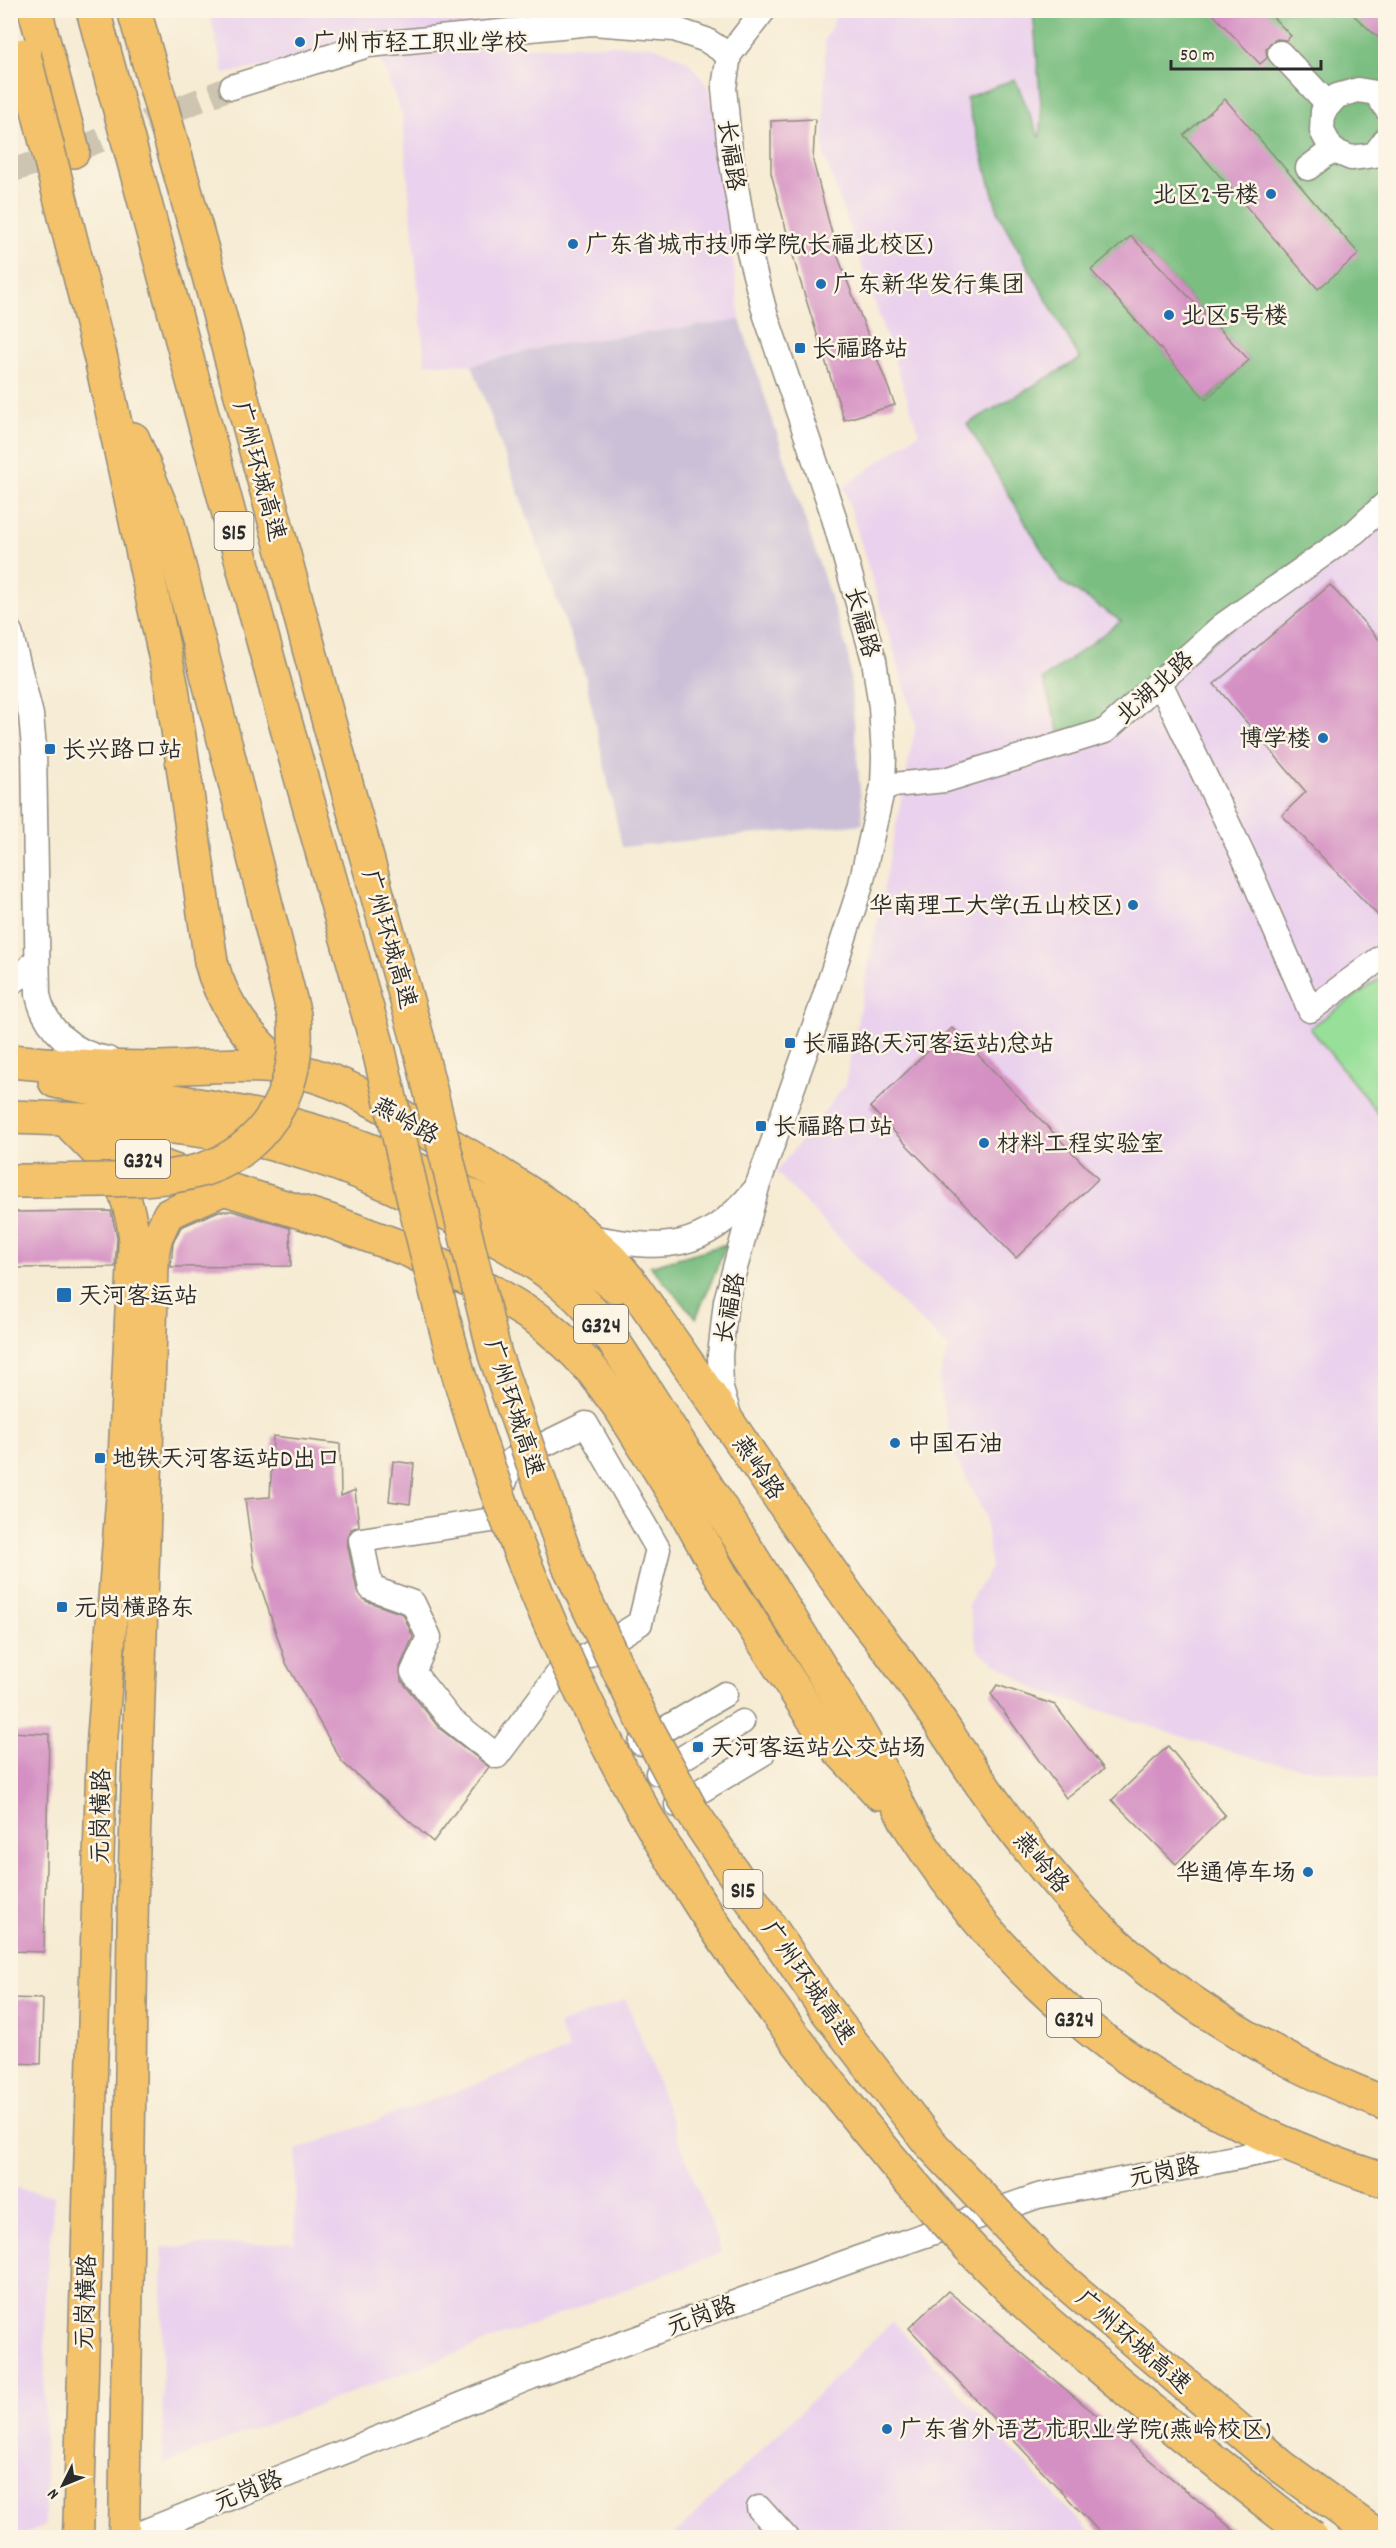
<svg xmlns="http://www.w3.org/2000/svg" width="1396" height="2548" font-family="Dekko,'LXGW WenKai TC',sans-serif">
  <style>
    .built { fill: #ead1ed }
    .industrial { fill: #cabfd7 }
    .green { fill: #98df99; stroke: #628562; stroke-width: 1.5 }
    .forest { fill: #7abe81; stroke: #527456; stroke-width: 1.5; fill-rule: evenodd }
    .building { fill: #d48fc3 }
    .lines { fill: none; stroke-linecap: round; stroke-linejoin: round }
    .minor-tunnel { stroke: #cdc5b1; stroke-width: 24; stroke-dasharray: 24 12; stroke-linecap: butt }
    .minor-casing { stroke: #908b7f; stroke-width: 27 }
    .major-casing { stroke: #908b7f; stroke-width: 33 }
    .highway-casing { stroke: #908b7f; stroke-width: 36 }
    .minor { stroke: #fff; stroke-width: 24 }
    .major { stroke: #f3c26a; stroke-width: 30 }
    .highway { stroke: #f3c26a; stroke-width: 33 }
    .highway-bridge-casing { stroke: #908b7f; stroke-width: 36; stroke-linecap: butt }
    .highway-bridge { stroke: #f3c26a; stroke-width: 33 }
    .poi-dot { fill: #1f6fb2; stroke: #fcf5e5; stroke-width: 2 }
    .labels { text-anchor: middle; stroke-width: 5; stroke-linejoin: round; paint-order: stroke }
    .shield { fill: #fcf5e5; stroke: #6a6863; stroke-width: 1.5 }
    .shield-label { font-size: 22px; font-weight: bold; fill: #2b2b2b }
    .poi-label { font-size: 24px; fill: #2b2b2b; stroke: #fcf5e5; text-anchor: start }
    .street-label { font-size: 24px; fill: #2b2b2b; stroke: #fcf5e5 }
  </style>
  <rect width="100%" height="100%" fill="#fcf5e5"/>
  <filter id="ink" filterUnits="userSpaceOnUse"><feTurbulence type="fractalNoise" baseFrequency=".0167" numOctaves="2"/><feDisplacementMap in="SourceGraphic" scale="12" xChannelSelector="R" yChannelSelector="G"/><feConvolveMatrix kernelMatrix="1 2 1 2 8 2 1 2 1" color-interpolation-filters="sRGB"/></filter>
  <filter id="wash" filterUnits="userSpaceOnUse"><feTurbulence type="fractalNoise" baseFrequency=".008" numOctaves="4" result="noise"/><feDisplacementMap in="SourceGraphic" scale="24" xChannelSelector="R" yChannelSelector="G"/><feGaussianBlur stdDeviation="1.35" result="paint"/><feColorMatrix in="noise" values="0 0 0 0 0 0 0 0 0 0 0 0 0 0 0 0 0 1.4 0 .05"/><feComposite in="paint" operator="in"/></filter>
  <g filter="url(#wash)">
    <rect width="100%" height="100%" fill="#f6ebd3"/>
    <!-- built -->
    <g class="built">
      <path d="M209,10L542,11L224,74Z"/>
      <path d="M839,11H1385V1779L1273,1763L1218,1748L1037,1690L978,1651L968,1604L991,1568L985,1515L953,1452L938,1381L949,1348L890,1292L776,1172L845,1085L916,724L844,487L919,433L824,154L825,39Z"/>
      <path d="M611,45L654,46L688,61L708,87L723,169L740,320L548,346L472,365L425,363L402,115L377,51Z"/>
      <path d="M626,1999L722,2253L163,2464L162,2247L295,2242L296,2150L569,2050L558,2025Z"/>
      <path d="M11,2187L54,2196L45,2292V2526L16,2538L10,2537Z"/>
      <path d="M893,2321L1094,2537L671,2538Z"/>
    </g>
    <!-- industrial -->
    <path class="industrial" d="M740,320L848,652L863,824L622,847L585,676L472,365L548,346Z"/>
    <!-- green -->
    <path class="green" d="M1385,975V1111L1379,1115L1310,1028Z"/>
    <!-- forest -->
    <g class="forest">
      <path d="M1033,11H1385V503L1113,723L1059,732L1043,679L1121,621L1060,581L967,424L1080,359L999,215L966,98L1015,79L1040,138L1042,117ZM1131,236L1249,360L1207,400L1091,271Z"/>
      <path d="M727,1244L696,1318L650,1266Z"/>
    </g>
    <g id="blocks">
      <!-- building -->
      <g class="building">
        <path d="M1209,10H1266L1291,36L1286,40L1277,39L1270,43L1266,49L1267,58L1260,64Z"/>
        <path d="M1348,10H1386V45Z"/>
        <path d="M1225,99L1359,254L1318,289L1184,135Z"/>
        <path d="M815,119L813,161L838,257L895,405L844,420L798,274L771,173V121Z"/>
        <path d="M1131,236L1249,360L1206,400L1091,270Z"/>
        <path d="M1330,585L1386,647V924L1282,815L1306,792L1214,684Z"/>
        <path d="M952,1028L1098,1179L1016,1258L870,1107Z"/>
        <path d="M111,1211L117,1237L115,1267L10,1268V1212Z"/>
        <path d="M219,1211H232L290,1228L291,1266L171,1267L173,1243L181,1227Z"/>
        <path d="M273,1436L340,1444L341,1496L355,1490L359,1526L351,1529L347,1542L357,1591L366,1601L403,1614L413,1637L400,1667L401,1680L439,1728L489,1767L433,1842L342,1762L286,1663L254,1566L245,1499L270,1497Z"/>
        <path d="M393,1461L414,1464L410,1504L389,1501Z"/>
        <path d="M997,1685L1055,1705L1104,1769L1066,1798L991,1694Z"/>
        <path d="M10,1732L49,1734L44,1952L10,1951Z"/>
        <path d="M1168,1746L1225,1815L1176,1864L1112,1800Z"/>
        <path d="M10,1998L43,1999L41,2064L10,2063Z"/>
        <path d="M948,2291L1243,2538H1105L909,2328Z"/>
      </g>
    </g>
  </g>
  <g filter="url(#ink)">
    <use href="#blocks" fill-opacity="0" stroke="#908b7f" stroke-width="1.5"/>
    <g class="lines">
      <!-- minor-tunnel -->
      <path class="minor-tunnel" d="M10,171L73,151L232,87"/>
      <!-- minor casing -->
      <g class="minor-casing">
        <g id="minor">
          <path d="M1280,53L1329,105"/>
          <path d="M232,87L368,45L592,23L674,29L706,40L729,55"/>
          <path d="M1386,108L1376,93L1358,90L1337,96L1323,111L1322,131L1332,150L1351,158L1374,155L1386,139"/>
          <path d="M1308,168L1332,150"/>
          <path d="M10,632L31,715L34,748L38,995C45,1029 74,1054 108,1059"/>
          <path d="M1160,683L1243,855L1310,1010L1386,954"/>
          <path d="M883,786L945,780L1105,731L1223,625L1355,532L1386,503"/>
          <path d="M10,983L23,975L37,959"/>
          <path d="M590,1237C665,1251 702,1252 754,1191"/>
          <path d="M729,1415L721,1389L720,1355L726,1301L757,1187L820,1011L860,888L883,786L884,757L881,707L874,660L832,511L765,313L744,233L730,151L724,88L729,55L764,10"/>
          <path d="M586,1424L658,1549L640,1623L558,1674L497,1756L450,1719L413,1672L429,1637L413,1603L371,1588L361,1540L492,1520L512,1460Z"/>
          <path d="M641,1743L725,1694"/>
          <path d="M658,1773L742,1722"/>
          <path d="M677,1805L762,1754"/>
          <path d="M759,2508L786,2538"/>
          <path d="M129,2538L531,2377L847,2262L1038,2196L1290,2147"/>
        </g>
      </g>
      <!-- major casing -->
      <g class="major-casing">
        <g id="major">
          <path d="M72,1128C110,1166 127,1182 134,1236L122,1490L102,1742L78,2538"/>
          <path d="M124,2538L133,1895L154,1252L157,1238L168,1214L226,1189"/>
        </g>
      </g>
      <!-- highway casing -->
      <g class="highway-casing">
        <g id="highway">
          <path d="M35,10L73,151"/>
          <path d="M93,10L281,707L379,1051"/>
          <path d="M134,10L202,250L330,726L418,1040"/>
          <path d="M101,359L172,688L211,962C222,1005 251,1042 285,1069"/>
          <path d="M133,439L168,524L226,747"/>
          <path d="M10,1061C60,1066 111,1068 160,1068C198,1067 237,1063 274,1067C334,1073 389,1109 440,1139C508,1179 578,1217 628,1279C703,1383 773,1490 847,1595C862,1617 880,1637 895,1658C942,1721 981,1790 1031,1851C1058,1884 1087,1919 1120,1947C1199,2014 1289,2066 1386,2104"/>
          <path d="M55,1081C134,1096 214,1104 292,1125C371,1146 443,1179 513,1219C549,1239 585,1260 616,1286"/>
          <path d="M10,1117C95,1120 181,1123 264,1142C334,1158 399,1187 462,1221C504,1243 544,1265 579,1298C602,1321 620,1351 638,1379C701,1478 765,1576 826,1677C846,1709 865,1742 883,1775C893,1793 901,1813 912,1830C1032,2014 1178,2114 1386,2181"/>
          <path d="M74,1125L122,1150L166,1168L226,1189L327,1220L408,1250L490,1290L539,1320L567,1344L592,1370L621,1409L687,1514L722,1577L813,1718L834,1745L879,1793"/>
        </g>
      </g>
      <!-- minor -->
      <use href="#minor" class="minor"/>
      <!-- major -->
      <use href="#major" class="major"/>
      <!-- highway -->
      <use href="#highway" class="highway"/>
      <!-- highway-bridge casing -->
      <g class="highway-bridge-casing">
        <g id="highway-bridge">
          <path d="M24,55L101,359"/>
          <path d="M418,1040L495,1355L569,1566L643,1721L691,1810L824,2007L929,2142L1045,2265L1281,2466L1380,2538"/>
          <path d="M379,1051C415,1201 445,1352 499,1497C552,1640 620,1782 704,1910C747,1975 794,2038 843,2100C897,2168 955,2236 1018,2296C1044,2321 1073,2344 1100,2367C1169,2426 1240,2482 1312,2538"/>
          <path d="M10,1181C43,1181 75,1180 107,1180C172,1179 233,1177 273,1116C292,1085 298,1051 294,1015L226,747"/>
        </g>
      </g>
      <!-- highway-bridge -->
      <use href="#highway-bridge" class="highway-bridge"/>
    </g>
  </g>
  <!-- markers -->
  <g class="poi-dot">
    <circle cx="300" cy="42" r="6"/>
    <circle cx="1271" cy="194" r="6"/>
    <circle cx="573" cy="244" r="6"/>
    <circle cx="821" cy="284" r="6"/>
    <circle cx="1169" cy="315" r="6"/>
    <rect x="794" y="342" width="12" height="12" rx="3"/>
    <circle cx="1323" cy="738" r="6"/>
    <rect x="44" y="743" width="12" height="12" rx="3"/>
    <circle cx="1133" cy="905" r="6"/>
    <rect x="784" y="1037" width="12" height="12" rx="3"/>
    <rect x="755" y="1120" width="12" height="12" rx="3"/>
    <circle cx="984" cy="1143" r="6"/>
    <rect x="56" y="1287" width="16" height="16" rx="3"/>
    <circle cx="895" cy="1443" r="6"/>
    <rect x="94" y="1452" width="12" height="12" rx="3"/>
    <rect x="56" y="1601" width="12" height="12" rx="3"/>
    <rect x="692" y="1741" width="12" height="12" rx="3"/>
    <circle cx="1308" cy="1872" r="6"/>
    <circle cx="887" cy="2429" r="6"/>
  </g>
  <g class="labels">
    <!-- shield labels -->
    <g class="shield">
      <rect x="214.5" y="512" width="39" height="38" rx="4.5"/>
      <rect x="116" y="1140" width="54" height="38" rx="4.5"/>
      <rect x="574" y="1305" width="54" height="38" rx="4.5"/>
      <rect x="723.5" y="1870" width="39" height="38" rx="4.5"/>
      <rect x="1047" y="1999" width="54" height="38" rx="4.5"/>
    </g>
    <g class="shield-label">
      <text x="234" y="539">S15</text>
      <text x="143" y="1167">G324</text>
      <text x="601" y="1332">G324</text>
      <text x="743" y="1897">S15</text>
      <text x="1074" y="2026">G324</text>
    </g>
    <!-- poi labels -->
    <g class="poi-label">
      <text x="312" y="50">广州市轻工职业学校</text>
      <text x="1259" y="202" text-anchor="end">北区2号楼</text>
      <text x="585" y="252">广东省城市技师学院(长福北校区)</text>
      <text x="833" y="292">广东新华发行集团</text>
      <text x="1181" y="323">北区5号楼</text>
      <text x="812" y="356">长福路站</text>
      <text x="1311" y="746" text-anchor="end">博学楼</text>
      <text x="62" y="757">长兴路口站</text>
      <text x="1121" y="913" text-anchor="end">华南理工大学(五山校区)</text>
      <text x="802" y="1051">长福路(天河客运站)总站</text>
      <text x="773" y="1134">长福路口站</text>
      <text x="996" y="1151">材料工程实验室</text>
      <text x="78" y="1303">天河客运站</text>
      <text x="907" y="1451">中国石油</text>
      <text x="112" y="1466">地铁天河客运站D出口</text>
      <text x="74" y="1615">元岗横路东</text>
      <text x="710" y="1755">天河客运站公交站场</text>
      <text x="1296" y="1880" text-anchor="end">华通停车场</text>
      <text x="899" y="2437">广东省外语艺术职业学院(燕岭校区)</text>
    </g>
    <!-- street labels -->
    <g class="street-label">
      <text transform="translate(732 155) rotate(82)" y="8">长福路</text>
      <text transform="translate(260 471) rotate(75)" y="8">广州环城高速</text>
      <text transform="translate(863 622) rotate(75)" y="8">长福路</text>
      <text transform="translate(1154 687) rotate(-42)" y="8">北湖北路</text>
      <text transform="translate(390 939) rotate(74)" y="8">广州环城高速</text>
      <text transform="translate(406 1120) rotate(29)" y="8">燕岭路</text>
      <text transform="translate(729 1308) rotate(-79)" y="8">长福路</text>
      <text transform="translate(515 1408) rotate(72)" y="8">广州环城高速</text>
      <text transform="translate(759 1467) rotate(56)" y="8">燕岭路</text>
      <text transform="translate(100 1816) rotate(-89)" y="8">元岗横路</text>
      <text transform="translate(1042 1862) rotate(50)" y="8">燕岭路</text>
      <text transform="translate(809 1982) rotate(55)" y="8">广州环城高速</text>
      <text transform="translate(1164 2171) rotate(-11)" y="8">元岗路</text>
      <text transform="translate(85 2302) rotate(-88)" y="8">元岗横路</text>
      <text transform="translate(701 2315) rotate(-20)" y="8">元岗路</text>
      <text transform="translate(1134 2341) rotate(41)" y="8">广州环城高速</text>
      <text transform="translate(248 2490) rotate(-22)" y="8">元岗路</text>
    </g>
  </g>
  <!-- margin -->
  <rect width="1396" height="2548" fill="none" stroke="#fcf5e5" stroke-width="36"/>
  <!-- north arrow -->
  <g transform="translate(63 2485) rotate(227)" stroke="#fcf5e5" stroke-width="4.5" paint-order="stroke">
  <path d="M0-4.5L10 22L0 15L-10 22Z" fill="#2b2b2b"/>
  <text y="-9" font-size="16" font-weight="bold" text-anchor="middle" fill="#2b2b2b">N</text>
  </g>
  <!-- scale -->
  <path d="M1171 60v9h150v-9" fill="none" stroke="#2b2b2b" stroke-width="3"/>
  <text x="1180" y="60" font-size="18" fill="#2b2b2b" stroke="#fcf5e5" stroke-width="4.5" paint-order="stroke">50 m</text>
</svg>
